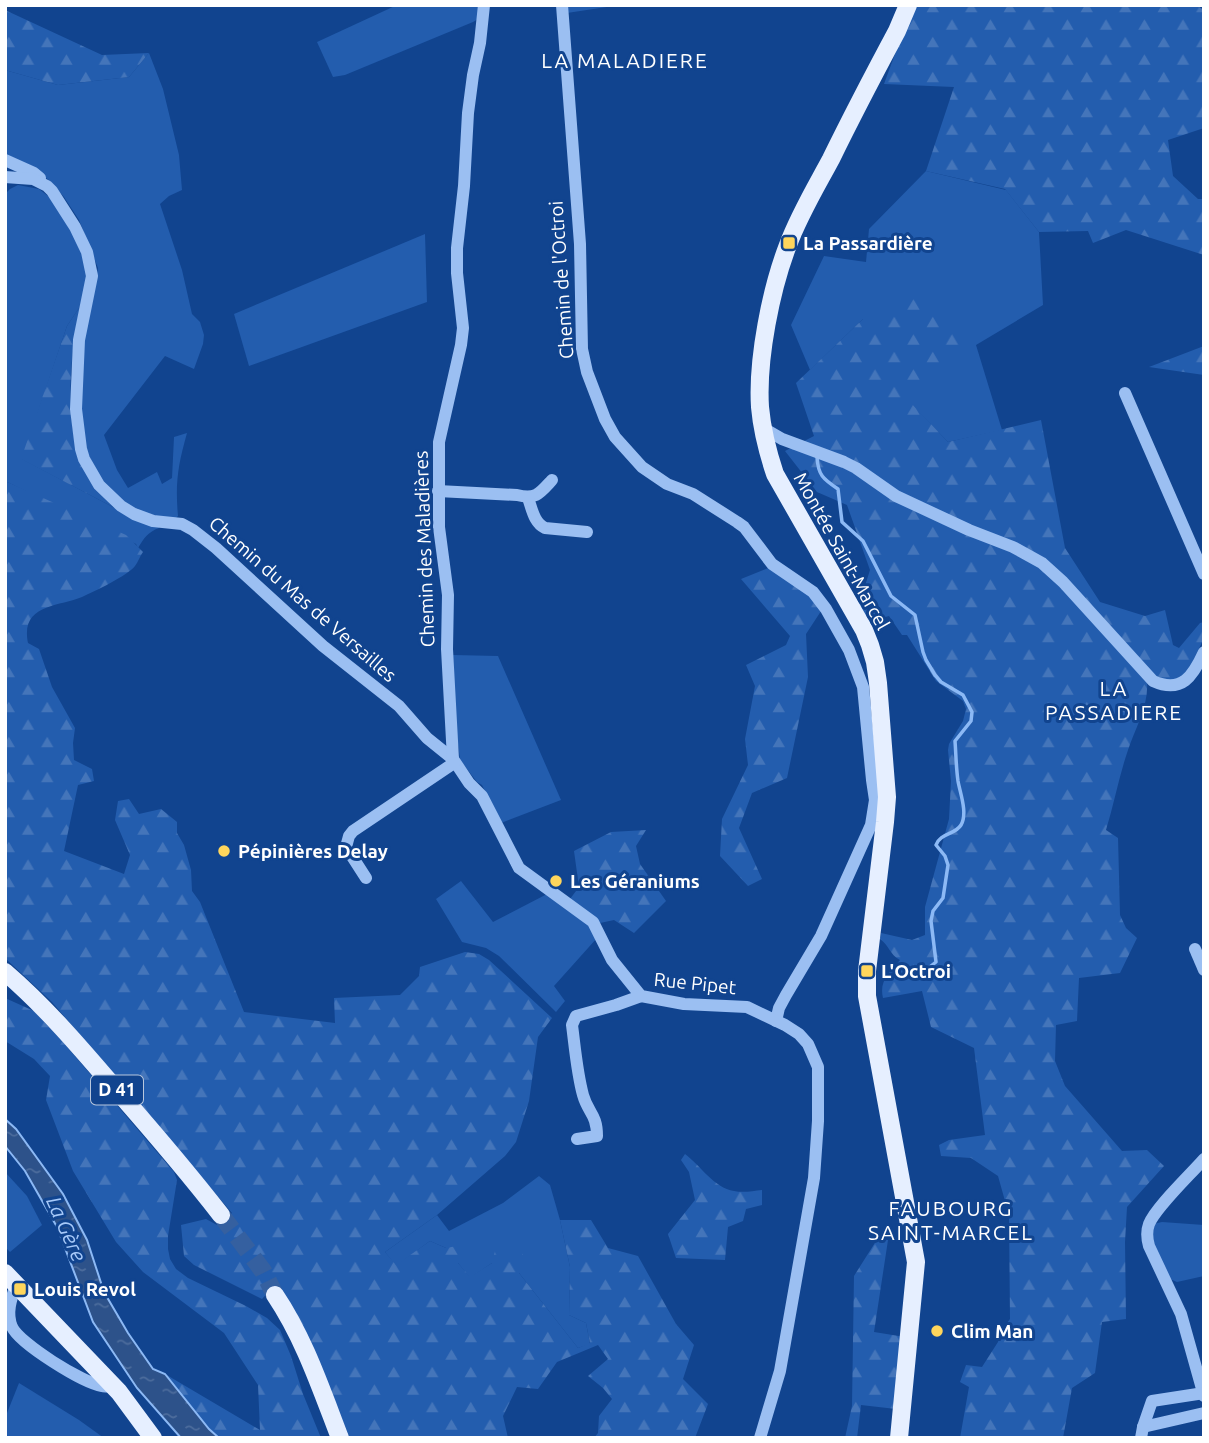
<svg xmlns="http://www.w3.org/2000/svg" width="1209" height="1443" font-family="Ubuntu,sans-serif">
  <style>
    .green { fill: #235dae }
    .forest { fill: url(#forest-firs) }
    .water { fill: url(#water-ripples); stroke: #8cb9f5; stroke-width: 2 }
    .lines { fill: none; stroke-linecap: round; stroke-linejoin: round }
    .stream { stroke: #8cb9f5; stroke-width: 3.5 }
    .major-tunnel { stroke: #3560a0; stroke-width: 18; stroke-dasharray: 18 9; stroke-linecap: butt }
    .minor { stroke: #9bbff2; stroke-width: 12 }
    .major { stroke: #e6efff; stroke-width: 18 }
    .poi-dot { fill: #ffd65c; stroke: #11448f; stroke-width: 2.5 }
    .labels { text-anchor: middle; stroke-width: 6; stroke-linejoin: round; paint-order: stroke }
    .shield { fill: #11448f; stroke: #b8c7dd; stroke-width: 2 }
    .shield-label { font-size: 18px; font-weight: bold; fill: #fff }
    .poi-label { font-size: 19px; font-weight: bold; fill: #fff; stroke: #11448f; text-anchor: start }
    .street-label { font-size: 19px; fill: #fff; stroke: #11448f }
    .neighbourhood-label { font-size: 21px; letter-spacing: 2px; fill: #fff; stroke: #11448f }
    .water-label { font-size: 21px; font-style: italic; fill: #a7c9f9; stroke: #11448f }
  </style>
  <defs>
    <pattern id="forest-firs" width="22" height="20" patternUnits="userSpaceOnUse" patternTransform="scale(1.75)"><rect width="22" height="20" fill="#235dae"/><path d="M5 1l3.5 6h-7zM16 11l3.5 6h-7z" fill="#4475ba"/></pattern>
    <pattern id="water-ripples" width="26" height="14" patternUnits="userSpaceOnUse" patternTransform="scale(1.75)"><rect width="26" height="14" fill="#2d528a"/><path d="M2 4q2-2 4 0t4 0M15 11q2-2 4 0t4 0" fill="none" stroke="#4c6c9c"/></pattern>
  </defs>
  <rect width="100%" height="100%" fill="#11448f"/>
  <!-- green -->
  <g class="green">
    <path d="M397,5H480L478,19L473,22L345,75L333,77L317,42Z"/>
    <path d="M566,5H620L567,13Z"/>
    <path d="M149,53L163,89L179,155L182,190L169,196L160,204L182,270L192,314L200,322L204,335L203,344L194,369L165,356L104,435L117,470L128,488L157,472L162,484L172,478L174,437L187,433C178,465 175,483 178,516L174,520H168L129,507L104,485L84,446L81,420V352L98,268L79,220L64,197L51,182L31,166L5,155V70L58,85L129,77Z"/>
    <path d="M926,171L1006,190L1039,232L1043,305L976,345L1002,430L948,442L908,401L863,319L810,370L791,325L824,256L866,262L869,229Z"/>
    <path d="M18,185L39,189L53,200L83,253L88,278L81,305L67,326L22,459L128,515L160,525L159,528C148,532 144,538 138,548L136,544L5,481V194L10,189Z"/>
    <path d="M425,234L427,302L249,366L234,314Z"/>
    <path d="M453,655L498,656L561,800L501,823L482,785L477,782L460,760L455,720Z"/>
    <path d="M461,881L493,922L549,893L585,918L597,938L554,986L565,1001L556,1012L499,956L486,948L462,942L436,899Z"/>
    <path d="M5,1172L27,1196L42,1225L10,1252L5,1247Z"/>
    <path d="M539,1176L550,1185L560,1220L570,1267L569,1315L586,1323L590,1344L578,1348L519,1273L492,1263L470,1278L446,1248L430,1241L396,1266L385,1252L437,1215L449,1231L503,1203Z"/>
    <path d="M1162,1222L1204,1225V1276L1177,1282L1170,1279L1151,1239L1153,1224Z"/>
    <path d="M19,1383L79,1420L104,1438H5V1418Z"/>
  </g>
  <!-- forest -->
  <g class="forest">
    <path d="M913,5H1196L1204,10V128L1168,140L1173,176L1198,199H1204V255L1126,230L1093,243L1088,231L1039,232L1005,189L926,171L954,87L884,84Z"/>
    <path d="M5,10L102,55L149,53L129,77L58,85L5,70Z"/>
    <path d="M929,293L976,344L909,401L948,442L1041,420L1065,548L1100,602L1145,616L1165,610L1173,645L1179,648L1200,623L1204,622V638L1187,674L1179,681L1147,682C1149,705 1135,729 1128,750C1119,776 1114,804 1106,830L1118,838L1120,915L1126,928L1137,938L1120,973L1079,978L1077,1021L1056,1025L1055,1061L1065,1086L1122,1151L1147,1150L1164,1166L1127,1207L1125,1242L1126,1319L1102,1322L1095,1373L1072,1388L1063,1438H960L969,1387L960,1382L966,1365L982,1367L998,1342L1001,1331L1010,1319L1009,1215L998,1176L971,1158L941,1156L939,1145L949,1140L985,1135L974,1048L931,1027L922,991L883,998C879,981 889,973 900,960C889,954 890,946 880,939L881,933L912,940L925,935V907L949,819L951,781L948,750L949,744L963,721L966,709L963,701L936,681L907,635H902L889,616L870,621L858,608L870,570L847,505L817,492L785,451L814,436L796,383L863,319Z"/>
    <path d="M81,305C70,346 64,425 82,464C90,480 101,493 113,507L21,459L67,326Z"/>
    <path d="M1204,346V375L1149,367Z"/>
    <path d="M5,481L126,535L143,552C140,556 138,562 135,566C127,576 95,591 82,597C58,607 20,604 28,643L39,649L52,687L75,728L73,743L74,760L92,769L94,781L78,785L64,851L124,874L130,855L115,820L118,801L129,799L139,814L161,809L177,822V833L184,845L191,870L192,891L200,902L244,1012L335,1023L334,998L400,995L419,976L420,967L465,952L479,954L489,960L552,1018L538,1037L529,1101L516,1142L505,1156L437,1215L385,1252L396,1265L430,1241L446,1248L457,1246L463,1250L458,1263L470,1277L492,1263L496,1247L508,1243L523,1254L519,1273L578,1348L590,1343L586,1323L569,1315L570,1267L560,1220H591L608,1248L638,1256L676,1324L694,1345L683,1379L708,1404L695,1438H594L598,1433L599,1416L612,1399L603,1388L588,1376L608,1359L598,1345L557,1362L538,1389L517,1387L503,1416L508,1438H350L305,1333L282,1289L276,1284L262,1299L194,1265L184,1256L181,1225L206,1219L217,1225L232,1213L52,1002L5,958V768L7,766L5,761Z"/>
    <path d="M771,567L809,593L823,608L806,634L808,677L787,778L752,793L739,828L762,879L748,886L720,856L722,819L748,765L745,739L755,686L746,665L786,645L790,636L741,579Z"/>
    <path d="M646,830L636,846L640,864L666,901L634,933L614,920L600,923L570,899L579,887L574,851L611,832Z"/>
    <path d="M5,998L34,1011L62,1041L174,1172L177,1180L168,1236V1249L170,1259L176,1269L188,1278L246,1306L267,1318L280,1330L291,1356L303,1394L321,1438H219L209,1429L165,1374L260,1430L258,1385L224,1333L143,1272L116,1242L73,1171L46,1100L50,1076L34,1059L5,1041Z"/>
    <path d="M685,1154C700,1165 714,1188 734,1191C743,1193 753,1191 762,1190V1205L746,1209L743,1221L728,1227L725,1260L676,1258L668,1234L695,1200L689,1172L681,1160Z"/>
    <path d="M878,1238L888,1240L874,1332L905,1337L896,1409L861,1405L857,1438H845L852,1406L854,1276Z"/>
  </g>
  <!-- water -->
  <path class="water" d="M5,1119L16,1129L63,1194L87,1240L104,1292L128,1333L153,1369L165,1374L209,1429L219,1438H181L137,1388L93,1322L57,1227L25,1171L5,1146Z"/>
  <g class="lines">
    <!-- stream -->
    <path class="stream" d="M817,457C818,475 823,479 838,489L842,522L863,541L891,596L915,615L923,652L926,660L935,675L941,682L963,695L972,712L971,721L955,741C956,754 956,767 958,781C960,793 968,813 961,825C955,835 940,833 936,845L945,856L948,865L943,898L933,911L931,921L936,962L917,977"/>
    <!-- major-tunnel -->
    <path class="major-tunnel" d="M221,1215L263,1271L275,1295"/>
    <!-- minor -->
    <g class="minor">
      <path d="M562,5L580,244L582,349L587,372L605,419L615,437L642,467L667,484L693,494L737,522L744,527L772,564L813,592L826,609L849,650L863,687L872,780L875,800L871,825L821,936L786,995L779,1008L776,1021"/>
      <path d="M5,160L34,173L40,178"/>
      <path d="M5,177L33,179L47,186L52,191L75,227L87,252L92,276L79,340L76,409L81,449L84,459L99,485L121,506L134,514L153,521L182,524L193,530L216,548L323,646L399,706L427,738L453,759L469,783L482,796L519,868L593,922L612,960L641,996L684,1004L747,1007L785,1025L799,1034L808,1044L818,1067V1121L814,1178L780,1371L760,1438"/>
      <path d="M1125,393L1204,574"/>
      <path d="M763,428L782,439L844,462L856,468L896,496L969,530L1013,547L1042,563L1063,582L1153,681C1182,694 1193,676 1204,652"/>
      <path d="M438,491L517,495C536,500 540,493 552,480"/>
      <path d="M528,498C532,509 534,523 545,528L587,532"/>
      <path d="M453,759L447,649L448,595L439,527V442L461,345L463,328L457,273V248L464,186L468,113L473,75L480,43L484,5"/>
      <path d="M366,878L346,847L349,836L353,831L454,763"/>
      <path d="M1195,949L1204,970"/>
      <path d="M577,1139L597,1136C597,1114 588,1113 583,1095C577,1073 575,1048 572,1025L576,1016L616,1005L641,996"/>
      <path d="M1204,1159C1190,1175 1156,1207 1149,1224C1146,1232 1147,1239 1149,1246L1181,1314L1204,1396"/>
      <path d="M16,1285C11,1299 6,1313 12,1327C20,1344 83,1383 102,1386C105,1387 109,1386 112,1386"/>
      <path d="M1143,1427L1204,1413"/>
      <path d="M1141,1438L1143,1427L1152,1401L1204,1393"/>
    </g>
    <!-- major -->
    <g class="major">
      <path d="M5,972C48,1009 84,1052 120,1094C155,1134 189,1174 221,1215"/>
      <path d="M5,1273L119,1392L153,1438"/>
      <path d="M275,1295C304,1338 321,1389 340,1438"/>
      <path d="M899,1438L916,1262L867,996V971L885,822L887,797L878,683L875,662L870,645L864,630L775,474C768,453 762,430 760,407C757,359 771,289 788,245C799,215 816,187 831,159C852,116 874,74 897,31L908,5"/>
    </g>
  </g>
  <!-- markers -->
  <g class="poi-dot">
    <rect x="782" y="236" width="14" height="14" rx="3.5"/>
    <circle cx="224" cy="851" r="7"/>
    <circle cx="556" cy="881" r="7"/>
    <rect x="860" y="964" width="14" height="14" rx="3.5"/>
    <rect x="13" y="1282" width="14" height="14" rx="3.5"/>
    <circle cx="937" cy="1331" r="7"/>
  </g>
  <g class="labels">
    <!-- shield labels -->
    <rect class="shield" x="91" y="1075.5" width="52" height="29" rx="5"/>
    <g class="shield-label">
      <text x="117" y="1096">D 41</text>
    </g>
    <!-- poi labels -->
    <g class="poi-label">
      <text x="803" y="250">La Passardière</text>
      <text x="238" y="858">Pépinières Delay</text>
      <text x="570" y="888">Les Géraniums</text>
      <text x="881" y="978">L'Octroi</text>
      <text x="34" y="1296">Louis Revol</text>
      <text x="951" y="1338">Clim Man</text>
    </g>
    <!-- street labels -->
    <g class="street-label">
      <text transform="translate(561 280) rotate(-94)" y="7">Chemin de l'Octroi</text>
      <text transform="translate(424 549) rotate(-92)" y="7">Chemin des Maladières</text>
      <text transform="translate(842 551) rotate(61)" y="7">Montée Saint-Marcel</text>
      <text transform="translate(303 599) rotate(41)" y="7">Chemin du Mas de Versailles</text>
      <text transform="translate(695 983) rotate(6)" y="7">Rue Pipet</text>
    </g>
    <!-- neighbourhood labels -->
    <g class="neighbourhood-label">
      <text x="625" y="68">LA MALADIERE</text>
      <text x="1114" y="696">LA<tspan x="1114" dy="24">PASSADIERE</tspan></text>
      <text x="951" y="1216">FAUBOURG<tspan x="951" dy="24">SAINT-MARCEL</tspan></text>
    </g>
    <!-- water labels -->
    <g class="water-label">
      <text transform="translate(66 1229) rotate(66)" y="7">La Gère</text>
    </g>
  </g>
  <!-- border -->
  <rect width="1209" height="1443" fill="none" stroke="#ffffff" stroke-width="14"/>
</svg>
